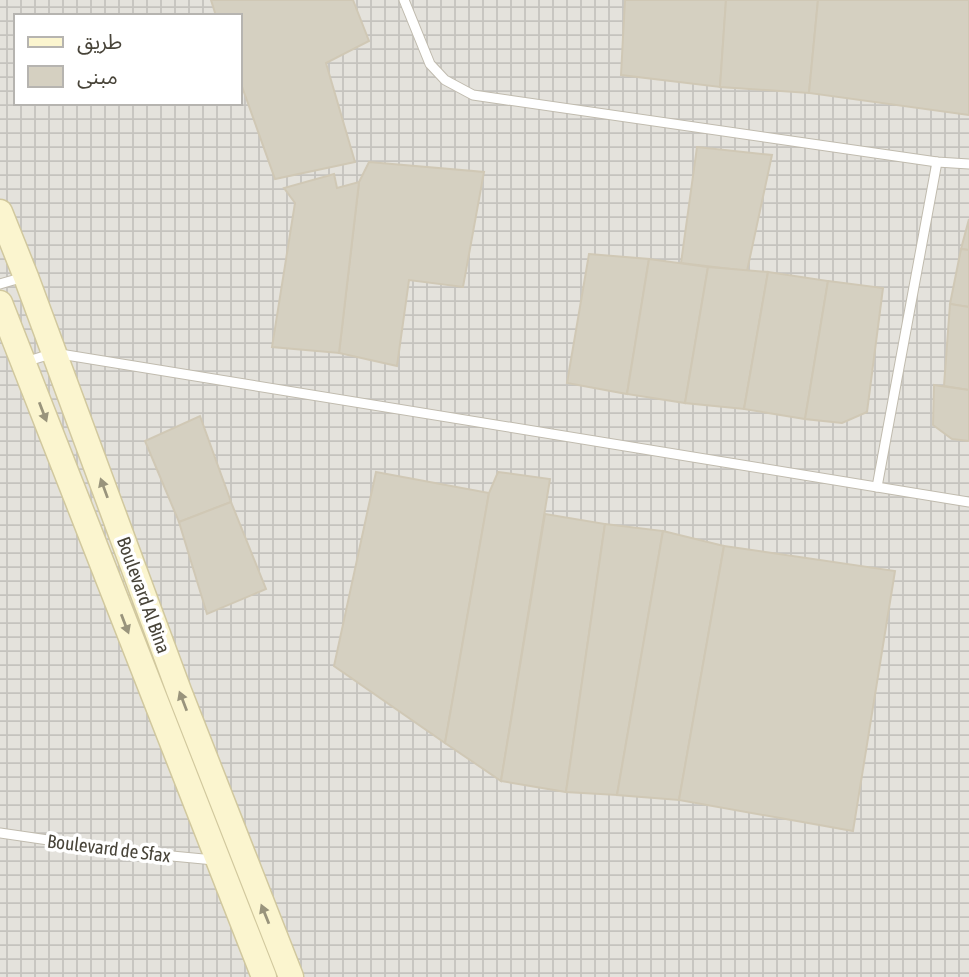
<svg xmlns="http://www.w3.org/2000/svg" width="969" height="977" font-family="'Asap Condensed','Noto Sans Arabic',sans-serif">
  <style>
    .industrial { fill: url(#industrial-grid); fill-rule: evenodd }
    .building { fill: #d5d0c1; stroke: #d0c8b5; stroke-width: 2 }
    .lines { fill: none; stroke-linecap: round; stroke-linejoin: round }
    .service-casing { stroke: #c0bbae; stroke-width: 11 }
    .secondary-casing { stroke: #d1c89e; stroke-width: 27 }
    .service { stroke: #fff; stroke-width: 9 }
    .secondary { stroke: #fbf5cf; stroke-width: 24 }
    .oneway { fill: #99947c }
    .labels { text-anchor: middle; stroke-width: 7; stroke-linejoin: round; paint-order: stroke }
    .street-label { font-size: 19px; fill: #484439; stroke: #fff }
  </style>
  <defs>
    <pattern id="industrial-grid" width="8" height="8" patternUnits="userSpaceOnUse" patternTransform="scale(1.75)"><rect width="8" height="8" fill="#e4e2dc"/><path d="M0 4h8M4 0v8" fill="none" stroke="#c5c3be"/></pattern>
  </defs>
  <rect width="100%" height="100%" fill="#f4f3eb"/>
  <!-- industrial -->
  <path class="industrial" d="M0,0H969V977H0ZM16,16H240V103H16Z"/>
  <!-- building -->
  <g class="building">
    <path d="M211,0H353L369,41L326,63L355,162L275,179L240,81V16H216Z"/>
    <path d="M625,0H726L720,87L621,75Z"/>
    <path d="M726,0H818L809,93L720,87Z"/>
    <path d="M818,0H969V115L809,93Z"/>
    <path d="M697,147L772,155L747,271L681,263Z"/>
    <path d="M369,162L484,172L463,287L409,280L397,366L339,353L359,182Z"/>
    <path d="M334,174L337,188L359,182L339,353L272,347L295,203L284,188Z"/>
    <path d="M969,219V250L961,249Z"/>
    <path d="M961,249L969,250V307L950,304Z"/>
    <path d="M589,254L649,259L627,394L567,383Z"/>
    <path d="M649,259L708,267L685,403L627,394Z"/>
    <path d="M708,267L768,272L744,409L685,403Z"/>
    <path d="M768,272L828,281L805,419L744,409Z"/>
    <path d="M828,281L883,288L867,412L842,423L805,419Z"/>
    <path d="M950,304L969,307V390L944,386Z"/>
    <path d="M934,385L969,390V441L952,439L933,425Z"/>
    <path d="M200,416L231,502L179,522L145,441Z"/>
    <path d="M376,472L489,493L445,743L334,666Z"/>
    <path d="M498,472L550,479L501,781L445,743L489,493Z"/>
    <path d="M231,502L266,589L207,614L179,522Z"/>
    <path d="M545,514L605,524L566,792L501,781Z"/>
    <path d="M605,524L663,531L617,795L566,792Z"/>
    <path d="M663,531L724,546L679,800L617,795Z"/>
    <path d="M724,546L895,571L853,831L679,800Z"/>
  </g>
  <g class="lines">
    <!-- service casing -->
    <g class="service-casing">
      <g id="service">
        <path d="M404,0L430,64L445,80L473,95L937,162L969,164"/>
        <path d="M0,284L24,277"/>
        <path d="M25,362L54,353L969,502"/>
        <path d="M877,487L937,162"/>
        <path d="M0,833L130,852L214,860"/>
      </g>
    </g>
    <!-- secondary casing -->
    <g class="secondary-casing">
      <g id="secondary">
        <path d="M0,212L26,277L179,691L291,977"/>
        <path d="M0,303L264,977"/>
      </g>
    </g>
    <!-- service -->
    <use href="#service" class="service"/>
    <!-- secondary -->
    <use href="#secondary" class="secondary"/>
  </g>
  <!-- one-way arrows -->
  <defs><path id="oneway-solid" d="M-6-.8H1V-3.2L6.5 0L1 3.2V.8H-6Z" transform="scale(1.75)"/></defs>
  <g class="oneway">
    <use href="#oneway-solid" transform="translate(43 412) rotate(69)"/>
    <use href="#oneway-solid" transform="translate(104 488) rotate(-110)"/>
    <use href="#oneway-solid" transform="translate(125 624) rotate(69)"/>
    <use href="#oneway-solid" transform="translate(183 701) rotate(-111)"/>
    <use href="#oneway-solid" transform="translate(265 914) rotate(-112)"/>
  </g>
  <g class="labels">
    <!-- street labels -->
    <g class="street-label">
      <text transform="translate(144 595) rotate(70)" y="7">Boulevard Al Bina</text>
      <text transform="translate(109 848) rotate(7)" y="7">Boulevard de Sfax</text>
    </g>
  </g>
  <!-- legend -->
  <rect x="14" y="14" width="228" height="91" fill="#ffffff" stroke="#b6b4b0" stroke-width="2"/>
  <rect x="28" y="37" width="35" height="10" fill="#fbf5cf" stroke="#b6b4b0" stroke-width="2"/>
  <text x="77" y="49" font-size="21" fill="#484439">طريق</text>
  <rect x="28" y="66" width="35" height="21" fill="#d5d0c1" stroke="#b6b4b0" stroke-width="2"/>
  <text x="77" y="84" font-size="21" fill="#484439">مبنى</text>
</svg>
